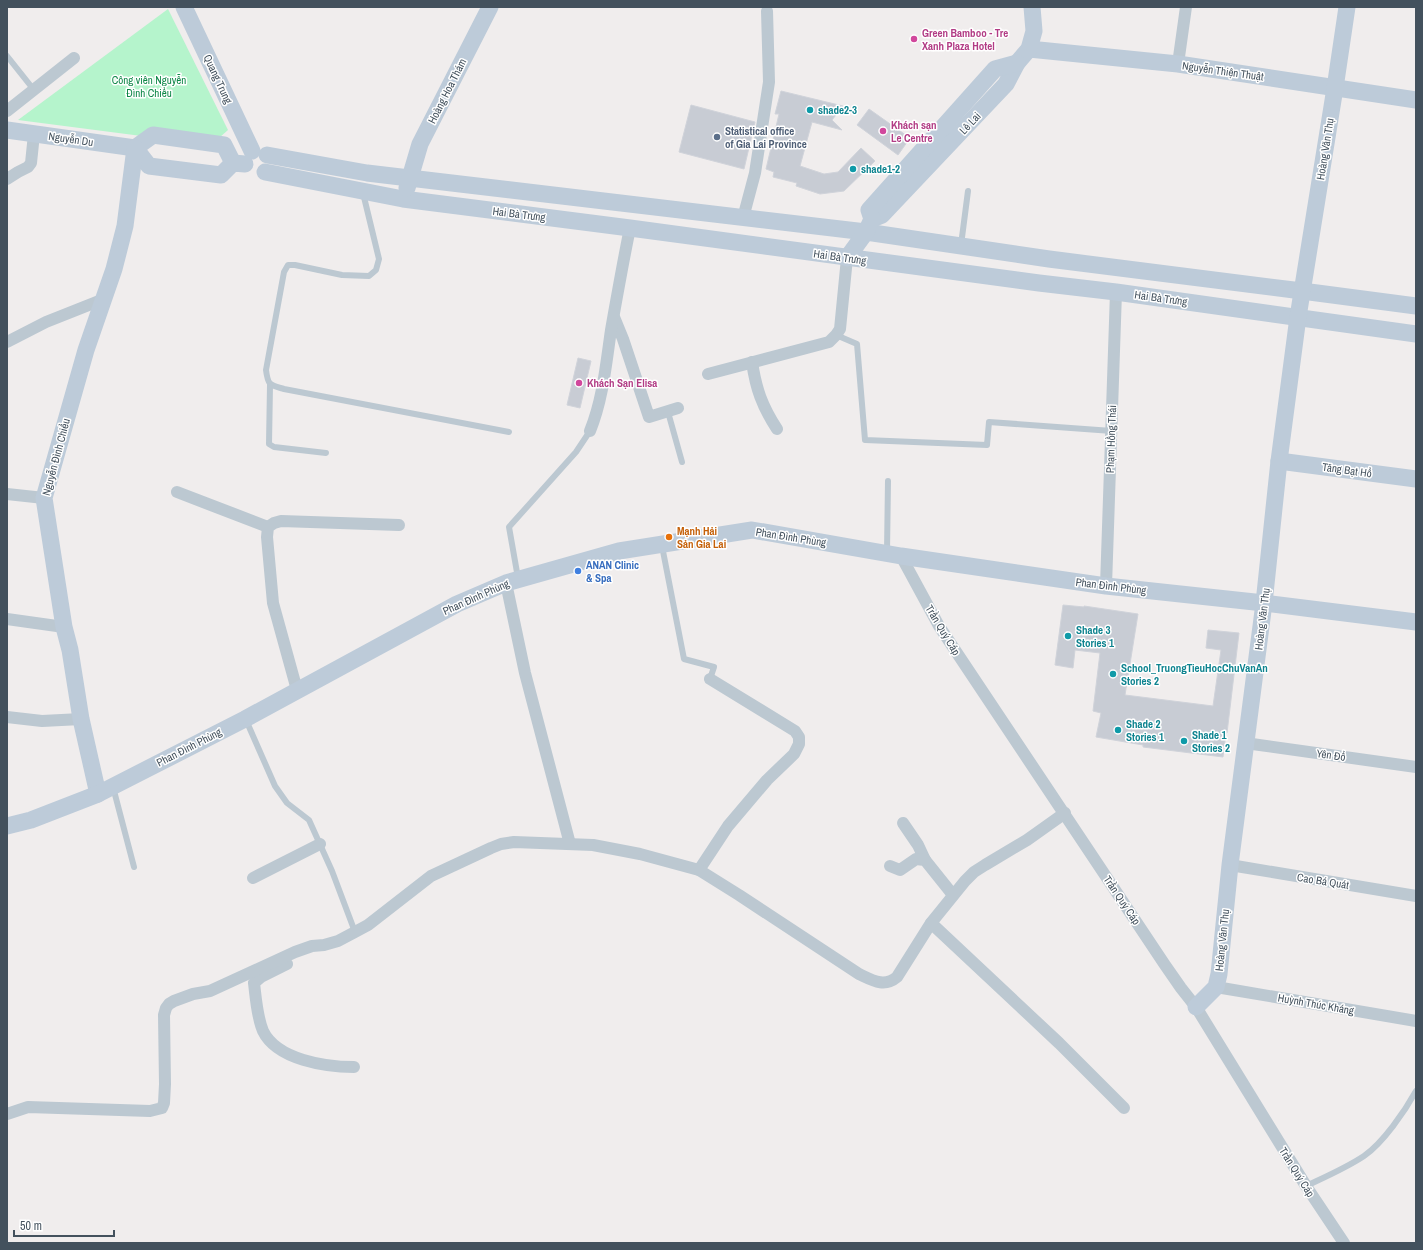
<svg xmlns="http://www.w3.org/2000/svg" width="1423" height="1250" font-family="'Archivo Narrow',sans-serif">
  <style>
    .green { fill: #b5f4cc }
    .building { fill: #c8ccd4; stroke: #d0d3da }
    .lines { fill: none; stroke-linecap: round; stroke-linejoin: round }
    .lane { stroke: #bcc8d1; stroke-width: 6 }
    .street { stroke: #bcc8d1; stroke-width: 12 }
    .secondary { stroke: #bdcbd9; stroke-width: 17 }
    .hotel-dot { fill: #d1479c; stroke: #fff; stroke-width: 1.5 }
    .culture-dot { fill: #0f9aa8; stroke: #fff; stroke-width: 1.5 }
    .service-dot { fill: #5c6f8a; stroke: #fff; stroke-width: 1.5 }
    .food-dot { fill: #e8710a; stroke: #fff; stroke-width: 1.5 }
    .shop-dot { fill: #3f7fe0; stroke: #fff; stroke-width: 1.5 }
    .labels { text-anchor: middle; stroke-width: 3; stroke-linejoin: round; paint-order: stroke }
    .hotel-label { font-size: 11px; font-weight: bold; fill: #b23c85; stroke: #fff; text-anchor: start }
    .street-label { font-size: 11px; fill: #43515d; stroke: #fff }
    .park-label { font-size: 11px; fill: #0c8646; stroke: #fff }
    .culture-label { font-size: 11px; font-weight: bold; fill: #0d838f; stroke: #fff; text-anchor: start }
    .service-label { font-size: 11px; font-weight: bold; fill: #4e5e75; stroke: #fff; text-anchor: start }
    .food-label { font-size: 11px; font-weight: bold; fill: #c56008; stroke: #fff; text-anchor: start }
    .shop-label { font-size: 11px; font-weight: bold; fill: #366cbe; stroke: #fff; text-anchor: start }
  </style>
  <rect width="100%" height="100%" fill="#f0eded"/>
  <!-- green -->
  <path class="green" d="M168,9L228,130L211,145L18,120Z"/>
  <!-- building -->
  <g class="building">
    <path d="M781,91L843,106L832,120L842,130L812,122L800,166L824,174L838,172L861,148L875,161L844,191L820,194L796,186L797,183L773,177L774,172L766,169L779,114H775Z"/>
    <path d="M691,105L755,122L744,169L679,152Z"/>
    <path d="M869,109L910,138L898,155L857,125Z"/>
    <path d="M578,358L591,361L580,408L567,405Z"/>
    <path d="M1063,605L1084,607V606L1138,614L1125,695L1213,706L1221,650L1206,648L1208,630L1239,633L1227,733H1226L1223,757L1143,747V745L1096,737L1101,713L1093,711L1100,653L1075,650L1073,668L1055,665Z"/>
  </g>
  <g class="lines">
    <!-- lane -->
    <g class="lane">
      <path d="M7,56L34,90"/>
      <path d="M363,193L379,259L376,270L369,276L342,275L295,265H288L284,272L266,370C268,386 270,385 284,389L509,432"/>
      <path d="M961,245L968,191"/>
      <path d="M836,335L857,344L865,440L987,445L989,422L1112,431"/>
      <path d="M270,385L269,444L274,447L326,453"/>
      <path d="M668,412L682,462"/>
      <path d="M662,546L684,659L714,667L710,679"/>
      <path d="M887,552L888,481"/>
      <path d="M518,578L509,527L576,452L590,431"/>
      <path d="M246,720L275,786L287,803L309,820L332,871L355,932"/>
      <path d="M113,787L134,867"/>
      <path d="M1306,1186C1325,1177 1346,1168 1364,1156C1383,1143 1405,1111 1416,1091"/>
    </g>
    <!-- street -->
    <g class="street">
      <path d="M1178,64L1186,7"/>
      <path d="M7,111L74,58"/>
      <path d="M7,179L18,172L28,167L31,163L34,134"/>
      <path d="M743,218L755,173L769,82L767,11"/>
      <path d="M614,317L623,339L649,417L678,408"/>
      <path d="M7,342L46,322L104,299"/>
      <path d="M752,362C756,389 762,406 777,429"/>
      <path d="M708,374L829,342L836,335L840,329L847,258"/>
      <path d="M590,431C603,399 606,364 611,330C617,296 623,262 630,228"/>
      <path d="M177,492L268,527"/>
      <path d="M7,494L44,498"/>
      <path d="M901,556L939,626L1165,965L1181,988L1196,1007L1306,1186L1344,1243"/>
      <path d="M506,583L525,673L570,844"/>
      <path d="M1106,586L1116,292"/>
      <path d="M7,619L64,627"/>
      <path d="M297,690L273,603L267,537L268,527L274,523L281,521L399,525"/>
      <path d="M7,717L42,721L81,719"/>
      <path d="M1245,743L1416,767"/>
      <path d="M903,823L918,845L925,860"/>
      <path d="M1230,865L1416,896"/>
      <path d="M890,866L900,870L916,859L925,860L953,895"/>
      <path d="M699,870L728,826L767,780L794,754L799,744V737L795,731L710,679"/>
      <path d="M253,878L320,844"/>
      <path d="M931,923L1059,1043L1124,1108"/>
      <path d="M287,964L261,977L254,983C256,999 257,1017 263,1031C277,1060 326,1067 354,1067"/>
      <path d="M1216,987L1416,1021"/>
      <path d="M7,1114L28,1107L150,1111L162,1108L164,1103L165,1084L164,1015L166,1008L169,1004L174,1001L193,994L210,991L295,952L312,946L324,945L338,941L355,932L368,925L431,876L491,848L501,844L514,842L593,845L640,854L699,870L739,895L859,974C872,980 884,988 897,977L931,923L965,881L974,872L985,865L1027,840L1065,813"/>
    </g>
    <!-- secondary -->
    <g class="secondary">
      <path d="M184,7L252,151"/>
      <path d="M1029,49L1178,64L1416,100"/>
      <path d="M7,130L135,148L153,135L224,145L233,163"/>
      <path d="M135,148L149,166L221,175L233,163L245,164"/>
      <path d="M267,155L367,173L866,232L1049,259L1302,291L1416,306"/>
      <path d="M265,172L403,199L630,228L1039,283L1116,292L1416,334"/>
      <path d="M407,188L420,144L490,7"/>
      <path d="M872,219L882,215L1006,84L1017,63L1029,49L1034,31L1032,7"/>
      <path d="M847,258L866,232L872,219L869,210L995,69L1017,63"/>
      <path d="M1279,461L1416,479"/>
      <path d="M98,794L81,719L70,650L64,627L44,498L86,350L114,269L125,226L135,148"/>
      <path d="M7,826L31,820L98,794L245,719L457,604L506,583L619,551L752,530L901,556L1106,586L1264,603L1416,622"/>
      <path d="M1196,1007L1216,987L1219,974L1230,865L1264,603L1279,461L1298,317L1335,88L1347,7"/>
    </g>
  </g>
  <!-- markers -->
  <g class="hotel-dot">
    <circle cx="914" cy="39" r="4"/>
    <circle cx="883" cy="131" r="4"/>
    <circle cx="579" cy="383" r="4"/>
  </g>
  <g class="culture-dot">
    <circle cx="810" cy="110" r="4"/>
    <circle cx="853" cy="169" r="4"/>
    <circle cx="1068" cy="636" r="4"/>
    <circle cx="1113" cy="674" r="4"/>
    <circle cx="1118" cy="730" r="4"/>
    <circle cx="1184" cy="741" r="4"/>
  </g>
  <circle class="service-dot" cx="717" cy="137" r="4"/>
  <circle class="food-dot" cx="669" cy="537" r="4"/>
  <circle class="shop-dot" cx="578" cy="571" r="4"/>
  <g class="labels">
    <!-- hotel labels -->
    <g class="hotel-label">
      <text x="922" y="37">Green Bamboo - Tre<tspan x="922" dy="13">Xanh Plaza Hotel</tspan></text>
      <text x="891" y="129">Khách sạn<tspan x="891" dy="13">Le Centre</tspan></text>
      <text x="587" y="387">Khách Sạn Elisa</text>
    </g>
    <!-- street labels -->
    <g class="street-label">
      <text transform="translate(1223 71) rotate(8)" y="4">Nguyễn Thiện Thuật</text>
      <text transform="translate(218 79) rotate(65)" y="4">Quang Trung</text>
      <text transform="translate(447 91) rotate(-63)" y="4">Hoàng Hoa Thám</text>
      <text transform="translate(970 123) rotate(-47)" y="4">Lê Lai</text>
      <text transform="translate(71 139) rotate(8)" y="4">Nguyễn Du</text>
      <text transform="translate(1325 149) rotate(-81)" y="4">Hoàng Văn Thụ</text>
      <text transform="translate(519 214) rotate(7)" y="4">Hai Bà Trưng</text>
      <text transform="translate(840 257) rotate(8)" y="4">Hai Bà Trưng</text>
      <text transform="translate(1161 298) rotate(8)" y="4">Hai Bà Trưng</text>
      <text transform="translate(1111 439) rotate(-88)" y="4">Phạm Hồng Thái</text>
      <text transform="translate(56 457) rotate(-75)" y="4">Nguyễn Đình Chiểu</text>
      <text transform="translate(1347 470) rotate(8)" y="4">Tăng Bạt Hổ</text>
      <text transform="translate(791 537) rotate(9)" y="4">Phan Đình Phùng</text>
      <text transform="translate(1111 586) rotate(7)" y="4">Phan Đình Phùng</text>
      <text transform="translate(476 597) rotate(-24)" y="4">Phan Đình Phùng</text>
      <text transform="translate(1262 619) rotate(-83)" y="4">Hoàng Văn Thụ</text>
      <text transform="translate(943 630) rotate(59)" y="4">Trần Quý Cáp</text>
      <text transform="translate(189 747) rotate(-27)" y="4">Phan Đình Phùng</text>
      <text transform="translate(1331 755) rotate(8)" y="4">Yên Đổ</text>
      <text transform="translate(1323 881) rotate(9)" y="4">Cao Bá Quát</text>
      <text transform="translate(1122 900) rotate(56)" y="4">Trần Quý Cáp</text>
      <text transform="translate(1222 940) rotate(-84)" y="4">Hoàng Văn Thụ</text>
      <text transform="translate(1316 1004) rotate(10)" y="4">Huỳnh Thúc Kháng</text>
      <text transform="translate(1297 1172) rotate(58)" y="4">Trần Quý Cáp</text>
    </g>
    <!-- park labels -->
    <g class="park-label">
      <text x="149" y="84">Công viên Nguyễn<tspan x="149" dy="13">Đình Chiểu</tspan></text>
    </g>
    <!-- culture labels -->
    <g class="culture-label">
      <text x="818" y="114">shade2-3</text>
      <text x="861" y="173">shade1-2</text>
      <text x="1076" y="634">Shade 3<tspan x="1076" dy="13">Stories 1</tspan></text>
      <text x="1121" y="672">School_TruongTieuHocChuVanAn<tspan x="1121" dy="13">Stories 2</tspan></text>
      <text x="1126" y="728">Shade 2<tspan x="1126" dy="13">Stories 1</tspan></text>
      <text x="1192" y="739">Shade 1<tspan x="1192" dy="13">Stories 2</tspan></text>
    </g>
    <!-- service labels -->
    <g class="service-label">
      <text x="725" y="135">Statistical office<tspan x="725" dy="13">of Gia Lai Province</tspan></text>
    </g>
    <!-- food labels -->
    <g class="food-label">
      <text x="677" y="535">Mạnh Hải<tspan x="677" dy="13">Sản Gia Lai</tspan></text>
    </g>
    <!-- shop labels -->
    <g class="shop-label">
      <text x="586" y="569">ANAN Clinic<tspan x="586" dy="13">&amp; Spa</tspan></text>
    </g>
  </g>
  <!-- border -->
  <rect width="1423" height="1250" fill="none" stroke="#43515d" stroke-width="16"/>
  <!-- scale -->
  <path d="M14 1230v6h100v-6" fill="none" stroke="#43515d" stroke-width="2"/>
  <text x="20" y="1230" font-size="12" fill="#43515d" stroke="#ffffff" stroke-width="3" paint-order="stroke">50 m</text>
</svg>
